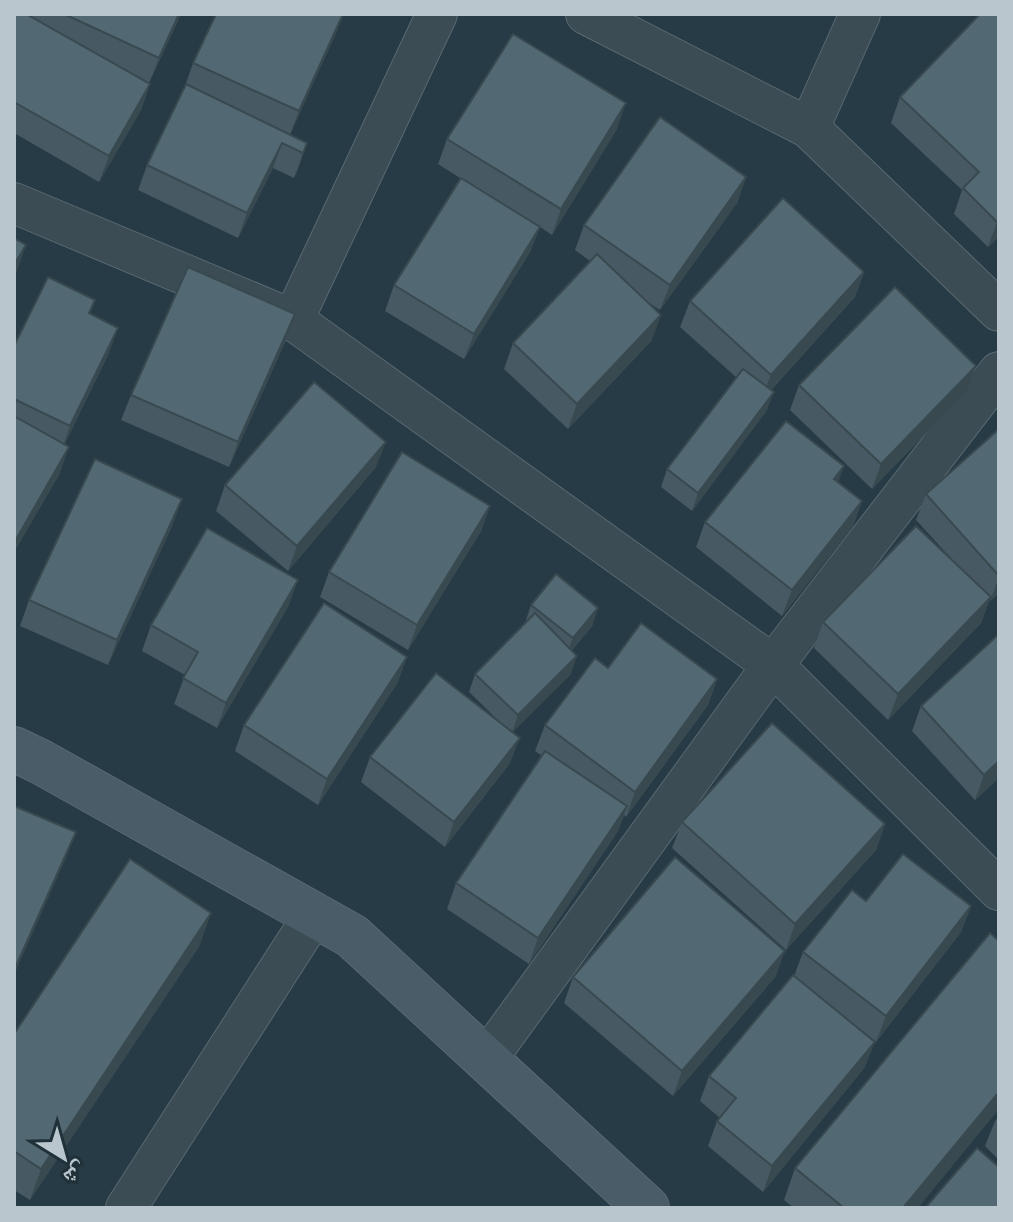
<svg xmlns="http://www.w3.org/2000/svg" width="1013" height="1222" font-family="'Titillium Web','Noto Naskh Arabic',sans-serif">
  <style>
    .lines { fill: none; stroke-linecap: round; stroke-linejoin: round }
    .street-casing { stroke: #5a6971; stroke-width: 42 }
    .secondary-casing { stroke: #5a6971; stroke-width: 46 }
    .street { stroke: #3b4c54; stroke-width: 40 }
    .secondary { stroke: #495c67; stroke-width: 44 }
    .wall { fill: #475962 }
    .shaded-wall { fill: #394950 }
    .building { fill: #526872; stroke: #394950; stroke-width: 2 }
  </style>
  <rect width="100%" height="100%" fill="#263b45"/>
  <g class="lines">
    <!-- street casing -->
    <g class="street-casing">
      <g id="street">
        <path d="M586,14L809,128L999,311"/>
        <path d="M809,128L860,14"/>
        <path d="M14,203L293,320L773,665L999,890"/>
        <path d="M293,320L437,14"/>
        <path d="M486,1060L773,665L999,372"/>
        <path d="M126,1208L314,915"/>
      </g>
    </g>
    <!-- secondary casing -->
    <g class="secondary-casing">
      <path id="secondary" d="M14,749L41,762L352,936L647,1208"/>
    </g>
    <!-- street -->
    <use href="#street" class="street"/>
    <!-- secondary -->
    <use href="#secondary" class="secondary"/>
  </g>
  <!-- wall -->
  <g class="wall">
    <path d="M15,14H181L149,83L139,79L150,84L141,110L99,182L14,133V17Z"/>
    <path d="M216,14H344L290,135L307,143L298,169L294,178L273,168L238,238L138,190L147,165L184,89L193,63Z"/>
    <path d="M980,14L999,236L988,247L954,214L962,190L891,123L900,97Z"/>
    <path d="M617,129L552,235L540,227L530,252L464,359L385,311L394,285L460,178L438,164L447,139Z"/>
    <path d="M746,177L737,203L660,310L646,301L652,340L568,429L504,369L513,343L590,261L575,250L584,225Z"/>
    <path d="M864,272L855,297L771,390L767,410L692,511L661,487L667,469L737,378L680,327L690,301Z"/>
    <path d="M95,300L90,314L109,353L64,445L60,473L14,552V346Z"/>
    <path d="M295,314L286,340L229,467L121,420L131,395Z"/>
    <path d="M799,385L967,391L872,489L790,410Z"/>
    <path d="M999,429V593L989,601L981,623L888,720L814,648L823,622L956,564L916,520L926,494Z"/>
    <path d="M376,467L288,571L216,511L225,485Z"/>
    <path d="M839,482L862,501L853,526L782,616L696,547L705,522Z"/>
    <path d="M490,506L481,531L408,650L320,597L329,572Z"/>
    <path d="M173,524L108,665L20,626L29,600Z"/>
    <path d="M289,605L217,728L174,704L185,675L142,651L151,625Z"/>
    <path d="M531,605L598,608L592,626L572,650L571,674L512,732L510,763L445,847L361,782L370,757L506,728L469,692L475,674L525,623Z"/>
    <path d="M999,634V778L975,800L912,731L921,706Z"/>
    <path d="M608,668L717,679L708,705L626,817L624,815L618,831L529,964L447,909L456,883L542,756L535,751L545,725Z"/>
    <path d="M398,682L318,805L235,751L244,725Z"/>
    <path d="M682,822L885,824L876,850L786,950L672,848Z"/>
    <path d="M866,901L971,906L961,932L876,1042L835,1010L865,1067L763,1192L708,1146L717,1121L720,1118L700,1101L709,1076L794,976L803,952Z"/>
    <path d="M200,945L30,1200L14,1190V1034Z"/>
    <path d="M776,976L673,1096L564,1003L573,977Z"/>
    <path d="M999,1116V1160L985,1146L995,1121Z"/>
    <path d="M795,1168L918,1208H794L784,1200Z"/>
  </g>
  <!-- shaded-wall -->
  <g class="shaded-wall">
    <path d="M179,14H181L149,83L159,58Z"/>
    <path d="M342,14H344L335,36L289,136L299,111Z"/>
    <path d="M150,84L141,110L99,182L109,156Z"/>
    <path d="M626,103L617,129L552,235L561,209Z"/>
    <path d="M282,143L273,168L238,238L247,213Z"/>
    <path d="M307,143L298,169L294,178L303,153Z"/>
    <path d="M746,177L737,203L660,310L670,285Z"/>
    <path d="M999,220V236L988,247L997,222Z"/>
    <path d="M540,227L530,252L464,359L474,334Z"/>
    <path d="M26,245L17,271L14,275V265Z"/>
    <path d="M864,272L855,297L761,400L771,375Z"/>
    <path d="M295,314L286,340L229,467L238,442Z"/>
    <path d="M661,315L652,340L568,429L577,404Z"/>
    <path d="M118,328L109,353L61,452L70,426Z"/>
    <path d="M976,366L967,391L872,489L881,464Z"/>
    <path d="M774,392L767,410L692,511L698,493Z"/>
    <path d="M386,442L376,467L288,571L297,546Z"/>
    <path d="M69,447L60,473L14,552V543Z"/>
    <path d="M844,466L835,492L834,479Z"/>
    <path d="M182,499L173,524L108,665L117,640Z"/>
    <path d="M862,501L853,526L782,616L792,590Z"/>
    <path d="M490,506L481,531L408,650L417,625Z"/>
    <path d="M999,576V593L990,602Z"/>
    <path d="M298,580L289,605L217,728L226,703Z"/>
    <path d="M991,597L981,623L888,720L898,694Z"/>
    <path d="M598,608L592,626L566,656L573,638Z"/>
    <path d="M577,656L571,674L512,733L518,715Z"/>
    <path d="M407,657L398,682L318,805L327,779Z"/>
    <path d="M717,679L708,705L626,817L635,792Z"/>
    <path d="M520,738L510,763L445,847L454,822Z"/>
    <path d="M999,761V778L975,800L984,775Z"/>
    <path d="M627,806L618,831L529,964L538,938Z"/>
    <path d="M885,824L876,850L786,950L795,924Z"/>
    <path d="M76,832L66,858L14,975L16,966Z"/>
    <path d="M971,906L961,932L876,1042L886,1016Z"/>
    <path d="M211,913L200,945L30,1200L41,1169Z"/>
    <path d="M785,951L776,976L673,1096L682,1071Z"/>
    <path d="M875,1042L865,1067L763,1192L772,1166Z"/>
    <path d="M999,1092V1109L918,1208H903Z"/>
  </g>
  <!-- building -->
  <g class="building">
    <path d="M16,14H26L150,84L109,156L14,102V18Z"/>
    <path d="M64,14H179L159,58Z"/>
    <path d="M216,14H343L299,111L193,63Z"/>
    <path d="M980,14H997L999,16V220L997,222L963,188L979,172L900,97Z"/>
    <path d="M513,34L626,103L561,209L447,139Z"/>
    <path d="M186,84L307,143L303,153L282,143L247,213L147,165Z"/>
    <path d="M660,117L746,177L670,285L584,225Z"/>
    <path d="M461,178L540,227L474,334L394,285Z"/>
    <path d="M783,198L864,272L771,375L690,301Z"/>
    <path d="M14,238L26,245L14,265Z"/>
    <path d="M597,254L661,315L577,404L513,343Z"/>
    <path d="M188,267L295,314L238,442L131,395Z"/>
    <path d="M48,277L95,300L89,313L118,328L70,426L14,399V346Z"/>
    <path d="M895,287L976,366L881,464L799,385Z"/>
    <path d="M743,369L774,392L698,493L667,469Z"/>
    <path d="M314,382L386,442L297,546L225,485Z"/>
    <path d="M14,416L69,447L14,543Z"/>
    <path d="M786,421L844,466L834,479L862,501L792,590L705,522Z"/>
    <path d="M999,429V576L926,494Z"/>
    <path d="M402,452L490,506L417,625L329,572Z"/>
    <path d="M95,459L182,499L117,640L29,600Z"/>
    <path d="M916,526L991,597L898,694L823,622Z"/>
    <path d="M207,528L298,580L226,703L183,678L198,652L151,625Z"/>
    <path d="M556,574L598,608L573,638L531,605Z"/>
    <path d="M324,603L407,657L327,779L244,725Z"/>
    <path d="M535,613L577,656L518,715L475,674Z"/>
    <path d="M641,623L717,679L635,792L545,725L595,658L608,668Z"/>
    <path d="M999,634V761L984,775L921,706Z"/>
    <path d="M436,673L520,738L454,822L370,757Z"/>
    <path d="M772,723L885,824L795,924L682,822Z"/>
    <path d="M545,751L627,806L538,938L456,883Z"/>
    <path d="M14,806L76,832L16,966L14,965Z"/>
    <path d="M903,854L971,906L886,1016L803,952L852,890L866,901Z"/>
    <path d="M675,857L785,951L682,1071L573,977Z"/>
    <path d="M130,859L211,913L41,1169L14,1151V1034Z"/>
    <path d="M990,933L999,941V1092L903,1208H844L795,1168Z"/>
    <path d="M793,975L875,1042L772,1166L717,1121L736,1098L709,1076Z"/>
    <path d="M977,1148L999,1167V1208H925Z"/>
  </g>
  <!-- border -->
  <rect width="1013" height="1222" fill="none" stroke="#b9c6cd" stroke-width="32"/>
  <!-- north arrow -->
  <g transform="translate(64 1158) rotate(143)" stroke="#203139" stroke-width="6" paint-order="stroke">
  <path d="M0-6L14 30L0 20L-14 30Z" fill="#b9c6cd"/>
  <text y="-12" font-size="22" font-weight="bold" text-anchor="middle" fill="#b9c6cd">ش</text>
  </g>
</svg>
